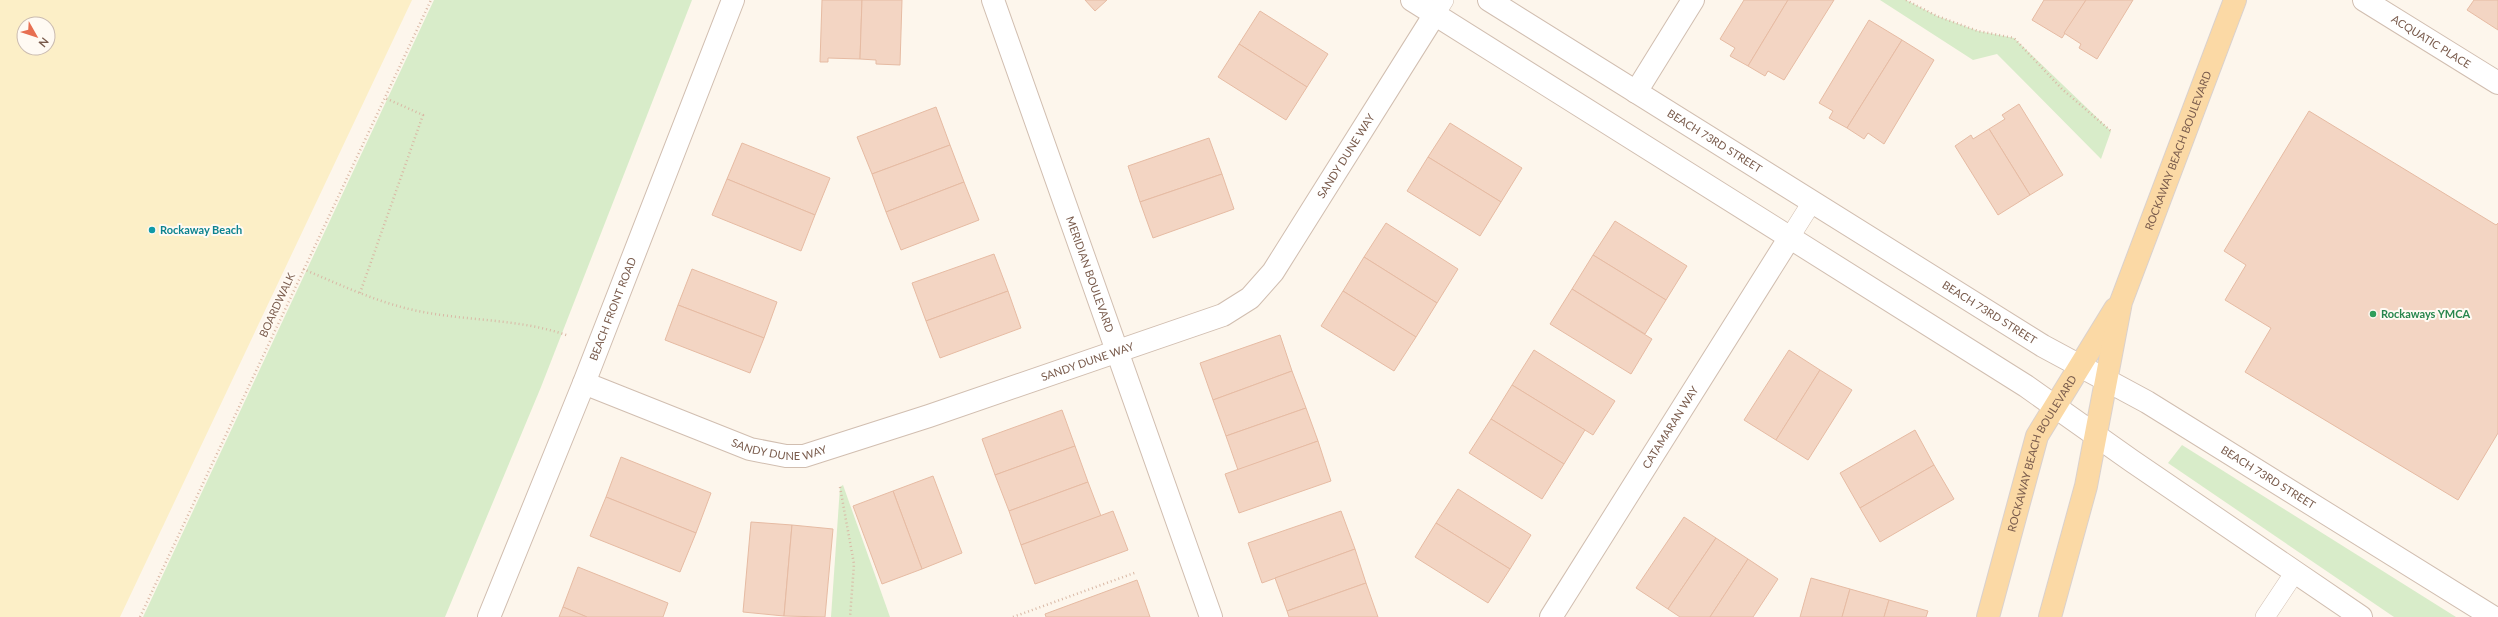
<svg xmlns="http://www.w3.org/2000/svg" width="2498" height="617" font-family="Lato,sans-serif">
  <style>
    .green { fill: #d8ecc9 }
    .sand { fill: #fcefc7; fill-rule: evenodd }
    .building { fill: #f3d5c3; stroke: #e6bba3 }
    .lines { fill: none; stroke-linecap: round; stroke-linejoin: round }
    .service-casing { stroke: #d1beb0; stroke-width: 20 }
    .minor-casing { stroke: #d1beb0; stroke-width: 24 }
    .tertiary-casing { stroke: #d1beb0; stroke-width: 24 }
    .primary-casing { stroke: #dad1cd; stroke-width: 24 }
    .path { stroke: #d9b8a5; stroke-width: 2.5; stroke-dasharray: 1 3; stroke-linecap: butt }
    .service { stroke: #fff; stroke-width: 19 }
    .minor { stroke: #fff; stroke-width: 22 }
    .tertiary { stroke: #fff; stroke-width: 22 }
    .primary { stroke: #fbd9a5; stroke-width: 22 }
    .culture-dot { fill: #0f9aa8; stroke: #fffaf3; stroke-width: 1.5 }
    .leisure-dot { fill: #2e9e5b; stroke: #fffaf3; stroke-width: 1.5 }
    .labels { text-anchor: middle; stroke-width: 4; stroke-linejoin: round; paint-order: stroke }
    .street-label { font-size: 11px; fill: #7a5c4d; stroke: #fffaf3 }
    .culture-label { font-size: 11px; font-weight: bold; fill: #0d838f; stroke: #fffaf3; text-anchor: start }
    .leisure-label { font-size: 11px; font-weight: bold; fill: #27864d; stroke: #fffaf3; text-anchor: start }
  </style>
  <rect width="100%" height="100%" fill="#fdf6ec"/>
  <!-- green -->
  <g class="green">
    <path d="M434,0H692L541,387L445,617H143Z"/>
    <path d="M1880,0H1906L1937,16L1978,31L2014,38L2111,131L2101,159L1997,54L1973,60Z"/>
    <path d="M2182,445L2456,617H2394L2168,463Z"/>
    <path d="M843,485L890,617H831L840,487Z"/>
  </g>
  <!-- sand -->
  <path class="sand" d="M0,0H412L120,617H0ZM24,24H48V48H24Z"/>
  <!-- building -->
  <g class="building">
    <path d="M822,0H862L860,59L828,58V62H820Z"/>
    <path d="M862,0H902L900,65L876,64V60L860,59Z"/>
    <path d="M1085,0H1107L1095,11Z"/>
    <path d="M1744,0H1788L1748,66L1730,56L1735,48L1720,39Z"/>
    <path d="M1788,0H1834L1784,80L1768,71L1765,76L1748,66Z"/>
    <path d="M2044,0H2086L2062,38L2032,20Z"/>
    <path d="M2086,0H2133L2097,59L2079,48L2081,44L2064,33Z"/>
    <path d="M2474,0H2498V30L2467,10Z"/>
    <path d="M1260,11L1328,54L1307,87L1239,44Z"/>
    <path d="M1869,20L1902,40L1847,128L1829,118L1833,111L1819,103Z"/>
    <path d="M1902,40L1934,60L1884,144L1868,133L1864,139L1847,128Z"/>
    <path d="M1239,44L1307,87L1286,120L1218,77Z"/>
    <path d="M2019,104L2063,175L2030,195L1989,129L2005,119L2002,115Z"/>
    <path d="M936,107L950,145L872,174L857,137Z"/>
    <path d="M2309,111L2496,225L2498,223V433L2458,500L2245,372L2271,328L2225,300L2246,265L2224,251Z"/>
    <path d="M1450,123L1522,168L1501,202L1428,157Z"/>
    <path d="M1989,129L2030,195L1998,215L1955,146L1971,135L1973,139Z"/>
    <path d="M1209,138L1222,174L1140,202L1128,166Z"/>
    <path d="M742,143L830,178L815,215L727,179Z"/>
    <path d="M950,145L964,182L886,212L872,174Z"/>
    <path d="M1428,157L1501,202L1480,236L1407,191Z"/>
    <path d="M1222,174L1234,209L1153,238L1140,202Z"/>
    <path d="M727,179L815,215L801,251L712,215Z"/>
    <path d="M964,182L979,220L901,250L886,212Z"/>
    <path d="M1615,221L1687,266L1666,300L1593,255Z"/>
    <path d="M1386,223L1458,269L1437,303L1364,257Z"/>
    <path d="M994,254L1008,291L926,321L912,283Z"/>
    <path d="M1593,255L1666,300L1645,334L1572,289Z"/>
    <path d="M1364,257L1437,303L1416,337L1343,291Z"/>
    <path d="M692,269L777,302L764,338L678,305Z"/>
    <path d="M1572,289L1652,339L1631,374L1550,324Z"/>
    <path d="M1008,291L1021,328L940,358L926,321Z"/>
    <path d="M1343,291L1416,337L1394,371L1321,326Z"/>
    <path d="M678,305L764,338L750,373L665,340Z"/>
    <path d="M1280,335L1292,371L1213,400L1200,363Z"/>
    <path d="M1534,350L1615,401L1593,435L1512,385Z"/>
    <path d="M1789,350L1820,370L1776,440L1744,420Z"/>
    <path d="M1820,370L1852,390L1808,460L1776,440Z"/>
    <path d="M1292,371L1306,408L1226,436L1213,400Z"/>
    <path d="M1512,385L1585,430L1564,464L1491,419Z"/>
    <path d="M1306,408L1318,441L1238,470L1226,436Z"/>
    <path d="M1062,410L1075,446L995,475L982,439Z"/>
    <path d="M1491,419L1564,464L1542,499L1469,453Z"/>
    <path d="M1915,430L1934,465L1860,508L1840,473Z"/>
    <path d="M1318,441L1331,481L1239,513L1225,474Z"/>
    <path d="M1075,446L1088,482L1009,511L995,475Z"/>
    <path d="M621,457L711,493L696,533L606,497Z"/>
    <path d="M1934,465L1954,499L1880,542L1860,508Z"/>
    <path d="M933,476L962,553L922,569L893,491Z"/>
    <path d="M1088,482L1101,516L1021,545L1009,511Z"/>
    <path d="M1458,489L1531,535L1510,569L1436,523Z"/>
    <path d="M893,491L922,569L882,584L853,506Z"/>
    <path d="M606,497L696,533L680,572L590,536Z"/>
    <path d="M1113,511L1128,550L1035,584L1021,545Z"/>
    <path d="M1341,511L1355,549L1262,583L1248,543Z"/>
    <path d="M1684,517L1716,538L1668,609L1636,588Z"/>
    <path d="M751,522L792,525L784,616L743,612Z"/>
    <path d="M1436,523L1510,569L1488,603L1415,557Z"/>
    <path d="M792,525L833,529L825,617L784,616Z"/>
    <path d="M1716,538L1748,559L1710,617H1680L1668,609Z"/>
    <path d="M1355,549L1366,583L1287,611L1275,578Z"/>
    <path d="M1748,559L1778,579L1753,617H1710Z"/>
    <path d="M578,567L668,603L663,617H587L563,607Z"/>
    <path d="M1811,578L1850,589L1842,617H1800Z"/>
    <path d="M1137,580L1150,617H1046L1045,614Z"/>
    <path d="M1366,583L1378,617H1289L1287,611Z"/>
    <path d="M1850,589L1889,600L1884,617H1842Z"/>
    <path d="M1889,600L1928,611L1926,617H1884Z"/>
    <path d="M563,607L587,617H559Z"/>
  </g>
  <g class="lines">
    <!-- service casing -->
    <g class="service-casing">
      <g id="service">
        <path d="M1435,14L1444,0"/>
        <path d="M1790,237L1812,202"/>
        <path d="M2265,617L2295,572"/>
      </g>
    </g>
    <!-- minor casing -->
    <g class="minor-casing">
      <g id="minor">
        <path id="s1" d="M993,0L1211,617"/>
        <path id="s2" d="M2364,0L2498,83"/>
        <path d="M1636,92L1693,0"/>
        <path id="s3" d="M584,383L750,449L786,456H804L929,416L1223,315L1250,298L1273,272L1435,14"/>
        <path id="s4" d="M489,617L584,383L733,0"/>
        <path id="s5" d="M1551,617L1790,237"/>
      </g>
    </g>
    <!-- tertiary casing -->
    <g class="tertiary-casing">
      <g id="tertiary">
        <path d="M1412,0L2026,386L2132,461L2361,617"/>
        <path id="s6" d="M1489,0L2043,346L2147,402L2493,617"/>
      </g>
    </g>
    <!-- primary casing -->
    <g class="primary-casing">
      <g id="primary">
        <path id="s7" d="M1988,617L2037,436L2115,309"/>
        <path id="s8" d="M2050,617L2086,486L2121,302L2235,0"/>
      </g>
    </g>
    <!-- path -->
    <g class="path">
      <path d="M1906,0L1937,16L1978,31L2014,38L2062,89L2111,131"/>
      <path d="M303,269C336,283 370,299 405,308C459,322 517,317 569,336"/>
      <path d="M360,293L423,115L385,98"/>
      <path d="M840,487L854,564L850,617"/>
      <path d="M140,617L431,0"/>
      <path d="M1013,617L1137,572"/>
    </g>
    <!-- service -->
    <use href="#service" class="service"/>
    <!-- minor -->
    <use href="#minor" class="minor"/>
    <!-- tertiary -->
    <use href="#tertiary" class="tertiary"/>
    <!-- primary -->
    <use href="#primary" class="primary"/>
  </g>
  <!-- markers -->
  <circle class="culture-dot" cx="152" cy="230" r="4"/>
  <circle class="leisure-dot" cx="2373" cy="314" r="4"/>
  <g class="labels">
    <!-- street labels -->
    <g class="street-label">
      <text dy="4" stroke="none"><textPath href="#s2" startOffset="79">ACQUATIC PLACE</textPath></text>
      <text dy="4" stroke="none"><textPath href="#s6" startOffset="266">BEACH 73RD STREET</textPath></text>
      <text dy="4" stroke="none"><textPath href="#s8" startOffset="485">ROCKAWAY BEACH BOULEVARD</textPath></text>
      <text dy="4" stroke="none"><textPath href="#s3" startOffset="879">SANDY DUNE WAY</textPath></text>
      <text dy="4" stroke="none"><textPath href="#s1" startOffset="291">MERIDIAN BOULEVARD</textPath></text>
      <text transform="translate(277 305) rotate(-65)" y="4">BOARDWALK</text>
      <text dy="4" stroke="none"><textPath href="#s4" startOffset="332">BEACH FRONT ROAD</textPath></text>
      <text dy="4" stroke="none"><textPath href="#s6" startOffset="590">BEACH 73RD STREET</textPath></text>
      <text dy="4" stroke="none"><textPath href="#s3" startOffset="532">SANDY DUNE WAY</textPath></text>
      <text dy="4" stroke="none"><textPath href="#s5" startOffset="224">CATAMARAN WAY</textPath></text>
      <text dy="4" stroke="none"><textPath href="#s3" startOffset="208">SANDY DUNE WAY</textPath></text>
      <text dy="4" stroke="none"><textPath href="#s7" startOffset="173">ROCKAWAY BEACH BOULEVARD</textPath></text>
      <text dy="4" stroke="none"><textPath href="#s6" startOffset="914">BEACH 73RD STREET</textPath></text>
    </g>
    <!-- culture labels -->
    <g class="culture-label">
      <text x="160" y="234">Rockaway Beach</text>
    </g>
    <!-- leisure labels -->
    <g class="leisure-label">
      <text x="2381" y="318">Rockaways YMCA</text>
    </g>
  </g>
  <!-- north arrow -->
  <g transform="translate(36 36) rotate(129)"><circle r="19" fill="#fffaf3" stroke="#cabbb1"/>
  <path d="M0-3L7 15L0 10L-7 15Z" fill="#e76f51"/>
  <text y="-6" font-size="11" font-weight="bold" text-anchor="middle" fill="#7a5c4d">N</text>
  </g>
</svg>
